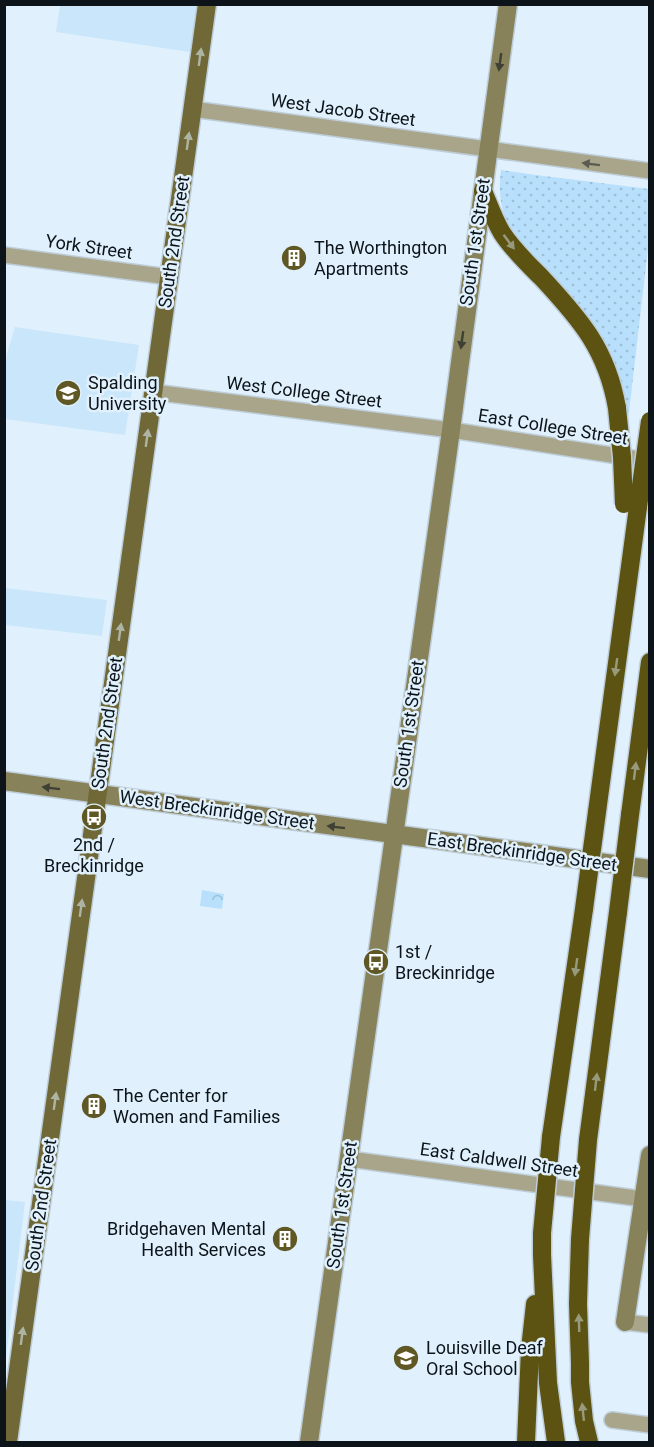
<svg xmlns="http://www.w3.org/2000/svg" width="654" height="1447" font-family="Roboto,sans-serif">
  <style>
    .built { fill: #cae6fa }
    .grass { fill: url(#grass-dots) }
    .forest { fill: url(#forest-crowns) }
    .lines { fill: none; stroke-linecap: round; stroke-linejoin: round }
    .street-casing { stroke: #beced9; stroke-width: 18 }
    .secondary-casing { stroke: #beced9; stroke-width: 21 }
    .primary-casing { stroke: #beced9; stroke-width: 21 }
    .highway-casing { stroke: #beced9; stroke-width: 21 }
    .street { stroke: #a9a58b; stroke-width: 15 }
    .secondary { stroke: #88825b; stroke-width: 18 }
    .primary { stroke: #706937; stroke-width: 18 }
    .highway { stroke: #5c5313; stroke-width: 18 }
    .highway-bridge-casing { stroke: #beced9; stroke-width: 21; stroke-linecap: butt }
    .highway-bridge { stroke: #5c5313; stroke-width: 18 }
    .oneway { fill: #aeb4a4 }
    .oneway2 { fill: #3e4033 }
    .oneway3 { fill: #5a5c52 }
    .oneway4 { fill: #979a7c }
    .labels { text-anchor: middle; stroke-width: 5; stroke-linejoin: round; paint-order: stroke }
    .street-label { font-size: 18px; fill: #0c1419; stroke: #e0f1fd }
    .poi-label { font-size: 18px; fill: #0c1419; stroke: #e0f1fd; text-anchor: start }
  </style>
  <defs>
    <pattern id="grass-dots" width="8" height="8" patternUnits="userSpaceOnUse" patternTransform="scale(1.5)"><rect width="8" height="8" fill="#b8dffb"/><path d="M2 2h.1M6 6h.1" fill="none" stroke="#9dbed7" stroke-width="1.8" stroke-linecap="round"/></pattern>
    <pattern id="forest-crowns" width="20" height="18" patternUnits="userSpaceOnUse" patternTransform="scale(1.5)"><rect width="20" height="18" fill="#b8dffb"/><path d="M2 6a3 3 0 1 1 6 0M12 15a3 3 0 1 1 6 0" fill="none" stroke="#9dbed7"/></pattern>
  </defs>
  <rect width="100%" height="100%" fill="#e0f1fd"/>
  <!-- built -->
  <g class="built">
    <path d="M60,5H198L190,52L56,32Z"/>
    <path d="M15,327L139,345L125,435L5,419V368L7,353Z"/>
    <path d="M5,588L107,600L102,636L5,625Z"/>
    <path d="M5,1200L25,1202L5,1366L4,1200Z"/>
  </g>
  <!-- grass -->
  <path class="grass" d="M501,170L536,175L649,189V240L626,438L625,404L508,229C501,205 498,194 501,170Z"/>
  <!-- forest -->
  <path class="forest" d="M202,890L224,894L222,909L200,906Z"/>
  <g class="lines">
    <!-- street casing -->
    <g class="street-casing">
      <g id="street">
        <path d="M192,109L650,171"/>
        <path d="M4,255L169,277"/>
        <path d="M153,392L451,430L650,461"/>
        <path d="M349,1159L643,1199"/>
        <path d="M625,1322L650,1325"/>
        <path d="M612,1420L650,1425"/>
      </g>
    </g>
    <!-- secondary casing -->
    <g class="secondary-casing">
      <g id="secondary">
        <path d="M4,781L650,869"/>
        <path d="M625,1322L650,1155"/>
        <path d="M309,1442L451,430L508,4"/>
      </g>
    </g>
    <!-- primary casing -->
    <g class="primary-casing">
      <path id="primary" d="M8,1442L207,4"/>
    </g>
    <!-- highway casing -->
    <g class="highway-casing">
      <g id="highway">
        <path d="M483,191C489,205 494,220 502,233C513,250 528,264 542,278C581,320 607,350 617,408"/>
        <path d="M597,812L638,507"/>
        <path d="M630,815L650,662"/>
        <path d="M551,1137L584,909"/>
        <path d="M588,1140L618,912"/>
        <path d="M542,1233V1255L548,1383L556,1442"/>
        <path d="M580,1239L578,1304L580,1363V1382L584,1421L589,1442"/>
        <path d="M526,1442L530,1349L535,1304"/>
      </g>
    </g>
    <!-- street -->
    <use href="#street" class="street"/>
    <!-- secondary -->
    <use href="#secondary" class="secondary"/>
    <!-- primary -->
    <use href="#primary" class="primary"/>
    <!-- highway -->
    <use href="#highway" class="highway"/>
    <!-- highway-bridge casing -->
    <g class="highway-bridge-casing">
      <g id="highway-bridge">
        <path d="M617,408L622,457L624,504"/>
        <path d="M638,507L650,421"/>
        <path d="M584,909L597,812"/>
        <path d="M618,912L630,815"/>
        <path d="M542,1233L551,1137"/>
        <path d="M580,1239L588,1140"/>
      </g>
    </g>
    <!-- highway-bridge -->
    <use href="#highway-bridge" class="highway-bridge"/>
  </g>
  <!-- one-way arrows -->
  <defs><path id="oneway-solid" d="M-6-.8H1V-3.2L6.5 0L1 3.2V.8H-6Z" transform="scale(1.5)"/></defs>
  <g class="oneway">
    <use href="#oneway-solid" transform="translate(200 57) rotate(-82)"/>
    <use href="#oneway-solid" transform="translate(188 141) rotate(-82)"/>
    <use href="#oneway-solid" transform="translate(147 438) rotate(-82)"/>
    <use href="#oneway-solid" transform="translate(120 632) rotate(-82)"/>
    <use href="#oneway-solid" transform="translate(81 908) rotate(-82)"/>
    <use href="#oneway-solid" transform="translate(55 1101) rotate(-82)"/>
    <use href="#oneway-solid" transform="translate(22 1336) rotate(-82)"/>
  </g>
  <g class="oneway2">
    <use href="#oneway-solid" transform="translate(500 62) rotate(98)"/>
    <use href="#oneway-solid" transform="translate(462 340) rotate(98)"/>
    <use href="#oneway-solid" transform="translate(51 788) rotate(-173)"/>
    <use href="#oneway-solid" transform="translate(336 827) rotate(-173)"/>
  </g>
  <use class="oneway3" href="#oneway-solid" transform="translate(591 164) rotate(-173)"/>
  <g class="oneway4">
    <use href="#oneway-solid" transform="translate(509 242) rotate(53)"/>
    <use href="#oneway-solid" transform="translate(616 667) rotate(98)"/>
    <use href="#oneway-solid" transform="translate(635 771) rotate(-83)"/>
    <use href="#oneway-solid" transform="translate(576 967) rotate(98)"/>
    <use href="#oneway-solid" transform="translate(596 1082) rotate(-83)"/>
    <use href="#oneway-solid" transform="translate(579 1323) rotate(-92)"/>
    <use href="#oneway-solid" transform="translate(583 1412) rotate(-96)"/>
  </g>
  <!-- icons -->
  <defs>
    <g id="building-disc" transform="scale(1.35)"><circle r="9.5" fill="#5f5724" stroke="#e0f1fd"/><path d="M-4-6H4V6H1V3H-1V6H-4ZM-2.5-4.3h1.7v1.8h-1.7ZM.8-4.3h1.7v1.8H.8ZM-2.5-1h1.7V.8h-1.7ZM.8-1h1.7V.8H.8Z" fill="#fff"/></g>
    <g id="university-disc" transform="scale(1.35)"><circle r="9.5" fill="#5f5724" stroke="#e0f1fd"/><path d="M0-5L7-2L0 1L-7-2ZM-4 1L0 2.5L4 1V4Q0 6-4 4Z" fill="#fff"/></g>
    <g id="bus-disc" transform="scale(1.35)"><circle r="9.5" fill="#5f5724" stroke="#e0f1fd"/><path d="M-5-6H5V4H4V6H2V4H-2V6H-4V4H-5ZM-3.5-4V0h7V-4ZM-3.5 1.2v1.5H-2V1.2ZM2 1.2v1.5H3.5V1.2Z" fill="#fff"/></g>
    <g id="school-disc" transform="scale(1.35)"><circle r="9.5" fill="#5f5724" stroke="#e0f1fd"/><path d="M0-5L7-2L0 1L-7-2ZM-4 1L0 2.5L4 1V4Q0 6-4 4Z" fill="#fff"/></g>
  </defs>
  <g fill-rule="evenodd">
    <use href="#building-disc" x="294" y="258"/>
    <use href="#university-disc" x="68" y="393"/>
    <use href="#bus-disc" x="94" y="817"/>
    <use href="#bus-disc" x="376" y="962"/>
    <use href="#building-disc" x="94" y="1106"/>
    <use href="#building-disc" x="285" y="1239"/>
    <use href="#school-disc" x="406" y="1358"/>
  </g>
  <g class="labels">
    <!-- street labels -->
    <g class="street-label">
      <text transform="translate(343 110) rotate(8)" y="6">West Jacob Street</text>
      <text transform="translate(174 242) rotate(-82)" y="6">South 2nd Street</text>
      <text transform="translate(475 242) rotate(-82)" y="6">South 1st Street</text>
      <text transform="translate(89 247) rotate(8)" y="6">York Street</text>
      <text transform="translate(304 392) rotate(7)" y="6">West College Street</text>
      <text transform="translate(553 427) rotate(9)" y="6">East College Street</text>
      <text transform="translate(107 723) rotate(-82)" y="6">South 2nd Street</text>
      <text transform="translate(409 724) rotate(-82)" y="6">South 1st Street</text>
      <text transform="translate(217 810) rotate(8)" y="6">West Breckinridge Street</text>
      <text transform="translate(522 852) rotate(8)" y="6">East Breckinridge Street</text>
      <text transform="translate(499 1160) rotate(8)" y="6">East Caldwell Street</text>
      <text transform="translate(41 1205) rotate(-82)" y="6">South 2nd Street</text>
      <text transform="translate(342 1205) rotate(-82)" y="6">South 1st Street</text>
    </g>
    <!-- poi labels -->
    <g class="poi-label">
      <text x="314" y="254">The Worthington<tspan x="314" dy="21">Apartments</tspan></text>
      <text x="88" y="389">Spalding<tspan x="88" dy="21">University</tspan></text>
      <text x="94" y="851" text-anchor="middle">2nd /<tspan x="94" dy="21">Breckinridge</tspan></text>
      <text x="395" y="958">1st /<tspan x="395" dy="21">Breckinridge</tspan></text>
      <text x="113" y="1102">The Center for<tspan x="113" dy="21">Women and Families</tspan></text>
      <text x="266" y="1235" text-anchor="end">Bridgehaven Mental<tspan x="266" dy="21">Health Services</tspan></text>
      <text x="426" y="1354">Louisville Deaf<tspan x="426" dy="21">Oral School</tspan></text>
    </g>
  </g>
  <!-- border -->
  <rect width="654" height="1447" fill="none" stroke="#0c1419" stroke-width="12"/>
</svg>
